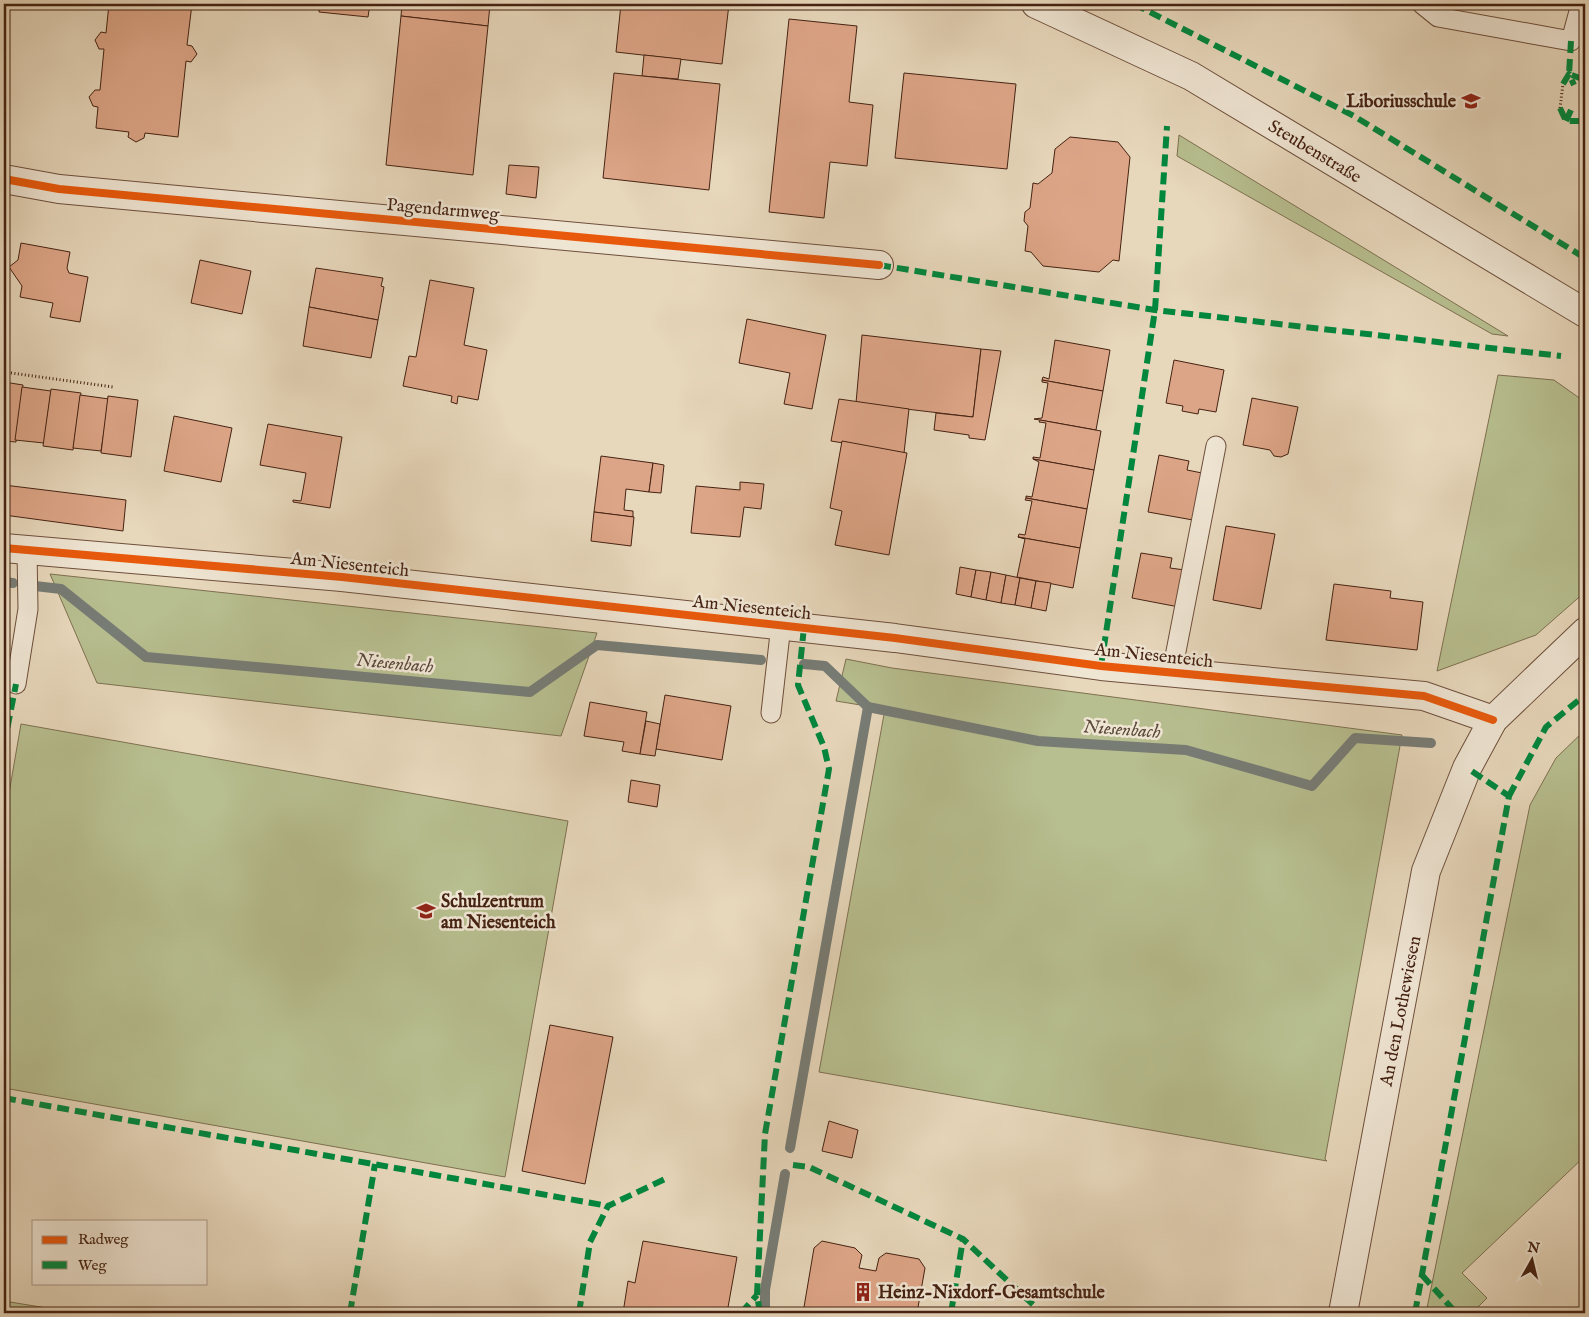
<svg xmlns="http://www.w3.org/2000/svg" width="1589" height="1317" font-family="'IM FELL English',serif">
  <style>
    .green { fill: #b7be8f; stroke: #7e7050 }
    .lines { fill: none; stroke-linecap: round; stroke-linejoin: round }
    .stream { stroke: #777c75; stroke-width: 10 }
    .building { fill: #dda587; stroke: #452212 }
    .service-casing { stroke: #6e4f3c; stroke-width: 21 }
    .minor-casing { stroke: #6e4f3c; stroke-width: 30 }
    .tertiary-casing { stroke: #6e4f3c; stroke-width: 30 }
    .path { stroke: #452212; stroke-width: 3; stroke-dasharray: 1 2.5; stroke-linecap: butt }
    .service { stroke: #efe5d3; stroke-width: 19 }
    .minor { stroke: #efe5d3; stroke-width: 28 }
    .tertiary { stroke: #efe5d3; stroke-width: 28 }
    .quiet { stroke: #00873e; stroke-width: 6; stroke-dasharray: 12 6; stroke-linecap: butt }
    .cycleway-casing { stroke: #efe5d3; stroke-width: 11 }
    .cycleway { stroke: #e8590c; stroke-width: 8 }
    .labels { text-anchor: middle; stroke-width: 5; stroke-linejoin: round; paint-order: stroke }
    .poi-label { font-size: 18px; font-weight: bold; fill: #452212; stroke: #efe5d3; text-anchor: start }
    .street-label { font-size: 18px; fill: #452212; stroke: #efe5d3 }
    .water-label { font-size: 19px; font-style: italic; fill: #5a483b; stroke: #efe5d3 }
  </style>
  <rect width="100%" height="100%" fill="#e7d7bb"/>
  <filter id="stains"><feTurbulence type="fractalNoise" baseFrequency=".004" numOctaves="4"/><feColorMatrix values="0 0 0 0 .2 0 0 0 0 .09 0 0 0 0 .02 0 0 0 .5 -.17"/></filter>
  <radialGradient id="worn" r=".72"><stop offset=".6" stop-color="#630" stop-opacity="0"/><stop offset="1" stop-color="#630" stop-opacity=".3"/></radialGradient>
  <!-- green -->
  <g class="green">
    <path d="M1179,135L1508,336L1492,334L1177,156Z"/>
    <path d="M1498,375L1554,380L1585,402V592L1536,635L1437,671Z"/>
    <path d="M50,574L597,633L561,736L97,683Z"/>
    <path d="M846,659L892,668L1402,735L1325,1159L1327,1161L819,1072L885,709L836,701Z"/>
    <path d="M21,724L568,821L505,1177L4,1088V822Z"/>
    <path d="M1585,730V1156L1462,1273L1487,1298L1472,1313H1426L1530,805L1556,758Z"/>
    <path d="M4,1301L77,1313H4Z"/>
  </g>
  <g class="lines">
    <!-- stream -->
    <g class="stream">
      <path d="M4,582L13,583"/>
      <path d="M35,586L61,589L146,657L530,692L597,645L761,660"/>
      <path d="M804,664L825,666L868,707L1038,741L1186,750L1312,786L1355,738L1431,743"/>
      <path d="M790,1148L868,707"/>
      <path d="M765,1313V1290L785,1174"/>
    </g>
  </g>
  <!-- building -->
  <g class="building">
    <path d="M109,4H192L187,45L192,46L197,54L191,62L186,61L178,137L145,133L144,138L136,142L128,137L129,132L96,128L98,107L93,106L89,97L95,90H100L104,49H99L95,40L101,32L106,33Z"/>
    <path d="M297,4H370L368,17L319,12V7Z"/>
    <path d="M402,4H490L488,26L401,16Z"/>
    <path d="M621,4H729L722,64L616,52Z"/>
    <path d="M401,16L488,26L473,175L386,165Z"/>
    <path d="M789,19L857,26L849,102L873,105L867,166L830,162L824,218L769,212Z"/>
    <path d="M644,55L681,59L678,79L642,76Z"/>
    <path d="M614,73L720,84L709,190L603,178Z"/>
    <path d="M904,73L1016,84L1007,169L895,158Z"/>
    <path d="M1070,137L1118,142L1130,157L1119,261L1113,260L1099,272L1043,266L1031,252L1025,251L1028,226L1024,221L1025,212L1030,208L1033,183L1038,184L1052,173L1055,149Z"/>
    <path d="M509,165L539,167L536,198L506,194Z"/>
    <path d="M21,243L70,252L67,268L69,273L88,277L80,322L50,317L53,303L20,297L22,286L9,267L18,260Z"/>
    <path d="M200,260L251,271L242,314L191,303Z"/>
    <path d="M316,268L383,278L381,286L384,287L378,320L309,307Z"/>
    <path d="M430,280L474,288L464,345L487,350L478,400L458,396L457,404L451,402L452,396L403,386L409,356L416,357Z"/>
    <path d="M309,307L378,320L371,358L303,346Z"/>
    <path d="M747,319L826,335L812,409L784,404L790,373L739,363Z"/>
    <path d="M862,335L981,349L973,417L856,403Z"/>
    <path d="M1055,340L1110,350L1103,391L1042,380L1043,377L1049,379Z"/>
    <path d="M981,349L1001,351L985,440L969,438V435L934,430L936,413L973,417Z"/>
    <path d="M1174,360L1224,370L1216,412L1199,409L1198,414L1182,411L1183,406L1166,403Z"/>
    <path d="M1042,380L1103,391L1096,430L1034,419L1042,418L1048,383L1042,382Z"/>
    <path d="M4,382L23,385L16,442L4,441Z"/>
    <path d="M22,387L51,391L44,443L15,440Z"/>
    <path d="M51,389L81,393L73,450L43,446Z"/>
    <path d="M80,395L109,399L101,451L73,448Z"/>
    <path d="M108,396L138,400L131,457L101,453Z"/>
    <path d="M1252,398L1298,407L1288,454L1281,457L1274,456L1270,450L1243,445Z"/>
    <path d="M839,399L909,409L904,453L831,441Z"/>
    <path d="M174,416L232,428L221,482L164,471Z"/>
    <path d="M1040,420L1101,431L1094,470L1033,459V457L1040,458L1046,423L1039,422Z"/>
    <path d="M268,424L342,437L330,508L293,502V500L301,501L306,473L260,465Z"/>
    <path d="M842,441L907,453L889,555L835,545L842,511L830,508Z"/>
    <path d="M1159,455L1189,461L1187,470L1202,473L1193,520L1148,512Z"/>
    <path d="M601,456L653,463L649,492L626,489L624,510L633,511V517L594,512Z"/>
    <path d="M1033,459L1094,470L1087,509L1026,498V496L1032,497L1039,462Z"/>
    <path d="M653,463L664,465L661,493L649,492Z"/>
    <path d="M740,482L764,484L761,509L744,507L740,537L691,533L696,486L740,490Z"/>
    <path d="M4,485L126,500L123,531L4,515Z"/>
    <path d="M1026,498L1087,509L1080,548L1018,537L1019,534L1025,535L1032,501L1025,500Z"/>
    <path d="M594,512L634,517L631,546L591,541Z"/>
    <path d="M1226,526L1275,534L1261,609L1213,600Z"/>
    <path d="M1018,537L1080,548L1073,588L1017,577L1025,539Z"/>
    <path d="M1141,553L1172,558L1170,568L1185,570L1179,607L1132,598Z"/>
    <path d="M960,567L976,570L971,597L956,594Z"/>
    <path d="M976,570L991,572L986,600L971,597Z"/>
    <path d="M991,572L1006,575L1001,603L986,600Z"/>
    <path d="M1006,575L1020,578L1015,605L1001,603Z"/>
    <path d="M1020,578L1036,581L1031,608L1015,605Z"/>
    <path d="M1036,581L1051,583L1046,611L1031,608Z"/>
    <path d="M1334,584L1391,591L1390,598L1423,602L1417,650L1326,640Z"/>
    <path d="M665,695L731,706L722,760L656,749Z"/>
    <path d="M590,702L647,712L640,754L622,751L624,742L584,736Z"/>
    <path d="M646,721L660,724L655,756L640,754Z"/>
    <path d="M631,780L660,785L657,807L628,802Z"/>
    <path d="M550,1025L613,1037L585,1184L522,1171Z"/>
    <path d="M829,1121L858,1130L852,1158L822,1151Z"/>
    <path d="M643,1241L737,1257L727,1313H623L628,1281L635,1283Z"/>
    <path d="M822,1241L855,1248L862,1255L859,1268L876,1271L879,1258L886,1253L919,1259L925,1268L917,1313H803L814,1248Z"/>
  </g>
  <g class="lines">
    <!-- service casing -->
    <g class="service-casing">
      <g id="service">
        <path d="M1422,4L1438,17L1571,41L1581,4"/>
        <path d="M1172,672L1216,446"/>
        <path d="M16,684L28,609L27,551"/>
        <path d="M771,713L781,625"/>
      </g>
    </g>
    <!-- minor casing -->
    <g class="minor-casing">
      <g id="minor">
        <path d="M4,179L59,189L879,265"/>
        <path d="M4,548L342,577L895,638L1101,666L1424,696L1493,720"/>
        <path d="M1343,1313L1426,871L1467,768L1493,720L1585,632"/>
      </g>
    </g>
    <!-- tertiary casing -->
    <g class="tertiary-casing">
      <path id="tertiary" d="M1036,4L1191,76L1585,313"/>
    </g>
    <!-- path -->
    <g class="path">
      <path d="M1560,108L1563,84"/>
      <path d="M4,372L113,387"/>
    </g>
    <!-- service -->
    <use href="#service" class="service"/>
    <!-- minor -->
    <use href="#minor" class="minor"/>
    <!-- tertiary -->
    <use href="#tertiary" class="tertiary"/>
    <!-- quiet -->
    <g class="quiet">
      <path d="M1134,4L1354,116L1585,258"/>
      <path d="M1571,41L1569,74L1585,80"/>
      <path d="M1563,84L1569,74L1574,85"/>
      <path d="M1560,108L1566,121H1585"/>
      <path d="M1566,121L1571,110"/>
      <path d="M879,265L1155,310L1561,356"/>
      <path d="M1101,666L1155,310L1167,126"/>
      <path d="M4,745L16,684"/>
      <path d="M1509,796L1546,727L1585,695"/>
      <path d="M4,1098L608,1206"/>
      <path d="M793,1165L809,1167L963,1239L1042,1313"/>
      <path d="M1422,1275L1456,1313"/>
      <path d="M350,1313L375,1164"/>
      <path d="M579,1313L590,1242L608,1206L665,1179"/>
      <path d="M741,1313L757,1295"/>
      <path d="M760,1313L757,1295L765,1134L829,769L824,747L798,685L804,627"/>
      <path d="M951,1313L963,1239"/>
      <path d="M1415,1313L1509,796L1467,768"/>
    </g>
    <!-- cycleway casing -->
    <g class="cycleway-casing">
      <g id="cycleway">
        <path d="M4,179L59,189L879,265"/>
        <path d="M4,548L342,577L895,638L1101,666L1424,696L1493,720"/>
      </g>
    </g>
    <!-- cycleway -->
    <use href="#cycleway" class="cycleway"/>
  </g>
  <!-- icons -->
  <defs>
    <g id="school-bare" transform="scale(1.5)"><path d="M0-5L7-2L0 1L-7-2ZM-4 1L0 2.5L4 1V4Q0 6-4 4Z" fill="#8f2418" stroke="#efe5d3" stroke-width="2.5" paint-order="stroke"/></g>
    <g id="building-bare" transform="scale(1.5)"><path d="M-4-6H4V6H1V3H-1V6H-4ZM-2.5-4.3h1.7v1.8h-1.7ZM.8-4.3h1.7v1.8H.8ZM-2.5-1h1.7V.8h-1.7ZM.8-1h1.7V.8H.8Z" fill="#8f2418" stroke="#efe5d3" stroke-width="2.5" paint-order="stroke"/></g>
  </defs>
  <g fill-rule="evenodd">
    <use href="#school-bare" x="1471" y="101"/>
    <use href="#school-bare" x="426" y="911"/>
    <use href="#building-bare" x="863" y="1292"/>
  </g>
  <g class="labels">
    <!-- poi labels -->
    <g class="poi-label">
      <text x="1456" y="107" text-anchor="end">Liboriusschule</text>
      <text x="441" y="907">Schulzentrum<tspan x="441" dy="21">am Niesenteich</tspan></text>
      <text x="878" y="1298">Heinz-Nixdorf-Gesamtschule</text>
    </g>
    <!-- street labels -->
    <g class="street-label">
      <text transform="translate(1315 151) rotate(31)" y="6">Steubenstraße</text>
      <text transform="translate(443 209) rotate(5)" y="6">Pagendarmweg</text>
      <text transform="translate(350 564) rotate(6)" y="6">Am Niesenteich</text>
      <text transform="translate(752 607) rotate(6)" y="6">Am Niesenteich</text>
      <text transform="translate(1154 655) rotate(6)" y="6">Am Niesenteich</text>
      <text transform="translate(1400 1011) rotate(-79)" y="6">An den Lothewiesen</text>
    </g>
    <!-- water labels -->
    <g class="water-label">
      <text transform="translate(395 662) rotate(5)" y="7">Niesenbach</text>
      <text transform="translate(1122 728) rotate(4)" y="7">Niesenbach</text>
    </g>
  </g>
  <!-- margin -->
  <rect width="1589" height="1317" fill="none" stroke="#e7d7bb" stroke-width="20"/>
  <rect x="5" y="5" width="1579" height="1307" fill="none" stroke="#452212" stroke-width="2.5"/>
  <rect x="10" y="10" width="1569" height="1297" fill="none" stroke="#452212"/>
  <!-- legend -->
  <rect x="32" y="1220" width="175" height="65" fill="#efe5d3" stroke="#ab9786"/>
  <rect x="42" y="1236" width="25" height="8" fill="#e8590c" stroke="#ab9786"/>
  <text x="78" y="1244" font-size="15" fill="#452212">Radweg</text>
  <rect x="42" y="1261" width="25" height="8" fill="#00873e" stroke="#ab9786"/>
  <text x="78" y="1270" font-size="15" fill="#452212">Weg</text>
  <!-- north arrow -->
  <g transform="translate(1532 1260) rotate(8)" stroke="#efe5d3" stroke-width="4" paint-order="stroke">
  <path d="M0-4L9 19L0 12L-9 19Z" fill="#452212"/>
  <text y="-8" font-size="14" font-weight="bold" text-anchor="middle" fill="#452212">N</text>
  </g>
  <rect width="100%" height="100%" filter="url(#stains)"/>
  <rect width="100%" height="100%" fill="url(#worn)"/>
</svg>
